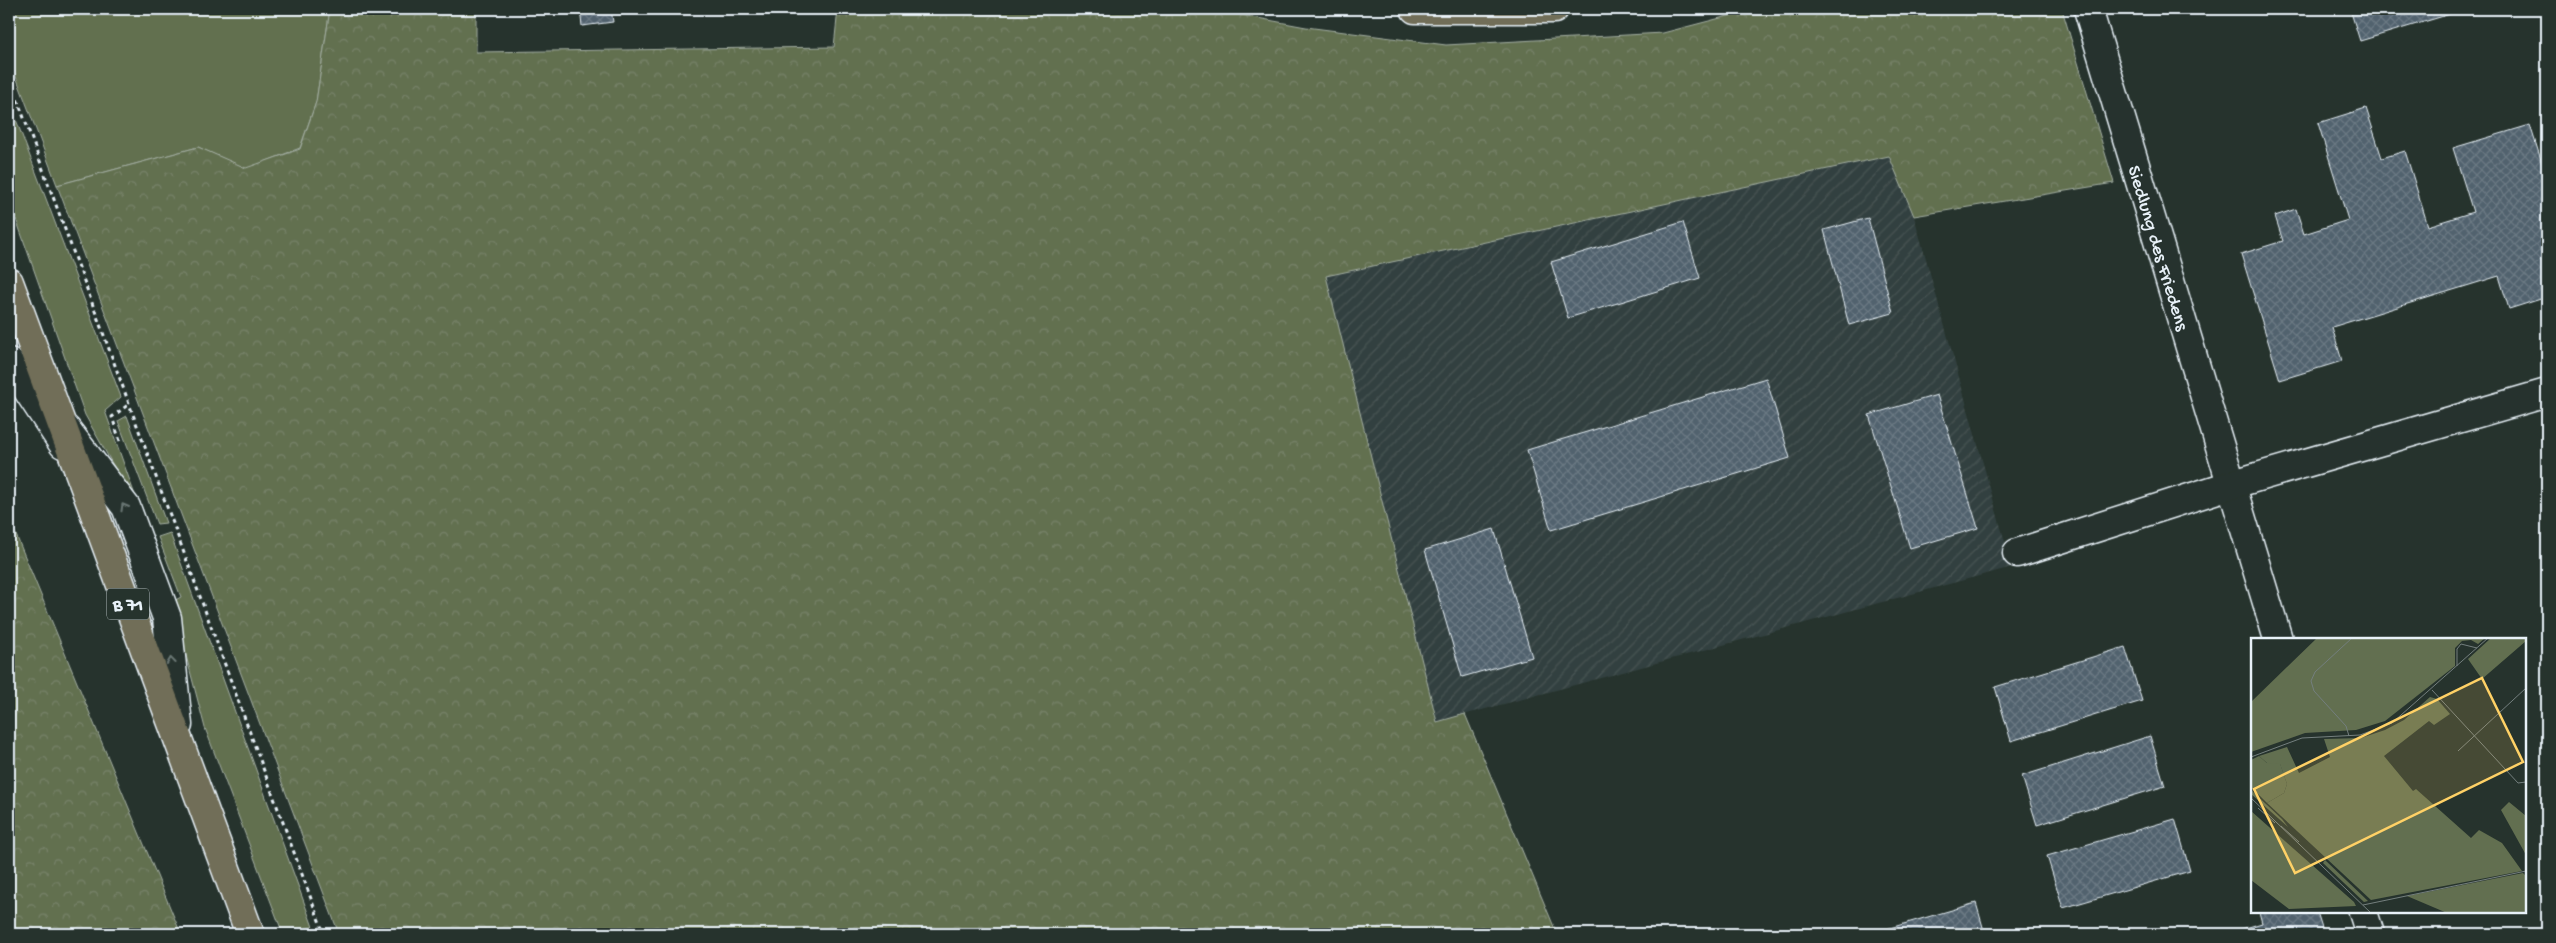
<svg xmlns="http://www.w3.org/2000/svg" width="2556" height="943" font-family="'Gochi Hand',sans-serif">
  <style>
    .industrial { fill: url(#industrial-furrows) }
    .grass { fill: #626f50; stroke: #a5b0a4 }
    .forest { fill: url(#forest-crowns); stroke: #a5b0a4 }
    .building { fill: url(#building-cross-hatch); stroke: #e8f1f8 }
    .lines { fill: none; stroke-linecap: round; stroke-linejoin: round }
    .minor-casing { stroke: #e8f1f8; stroke-width: 31 }
    .major-casing { stroke: #e8f1f8; stroke-width: 31 }
    .path { stroke: #e8f1f8; stroke-width: 3; stroke-dasharray: 4 4; stroke-linecap: butt }
    .minor { stroke: #26332d; stroke-width: 28 }
    .major { stroke: #716e59; stroke-width: 28 }
    .oneway { stroke: #6a7674 }
    .labels { text-anchor: middle; stroke-width: 4; stroke-linejoin: round; paint-order: stroke }
    .shield { fill: #26332d; stroke: #aeb8bb; stroke-width: 1 }
    .shield-label { font-size: 18px; font-weight: bold; fill: #e8f1f8 }
    .street-label { font-size: 19px; fill: #e8f1f8; stroke: #26332d }
    .inset-road { fill: none; stroke: #747f7e; stroke-width: 1 }
    .view { fill: #ffd166; fill-opacity: 0.15; stroke: #ffd166; stroke-width: 2.5 }
    .inset-edge { fill: none; stroke: #e8f1f8; stroke-width: 2.5 }
  </style>
  <defs>
    <pattern id="industrial-furrows" width="10" height="10" patternUnits="userSpaceOnUse" patternTransform="scale(1.25)"><rect width="10" height="10" fill="#334140"/><path d="M-1 1l2-2M0 10L10 0M9 11l2-2" fill="none" stroke="#475453"/></pattern>
    <pattern id="forest-crowns" width="20" height="18" patternUnits="userSpaceOnUse" patternTransform="scale(1.25)"><rect width="20" height="18" fill="#626f50"/><path d="M2 6a3 3 0 1 1 6 0M12 15a3 3 0 1 1 6 0" fill="none" stroke="#78846a"/></pattern>
    <pattern id="building-cross-hatch" width="8" height="8" patternUnits="userSpaceOnUse" patternTransform="scale(1.25)"><rect width="8" height="8" fill="#51626e"/><path d="M0 0l8 8M0 8l8-8" fill="none" stroke="#6a7983"/></pattern>
  </defs>
  <rect width="100%" height="100%" fill="#26332d"/>
  <filter id="ink" filterUnits="userSpaceOnUse"><feTurbulence type="fractalNoise" baseFrequency=".02" numOctaves="2"/><feDisplacementMap in="SourceGraphic" scale="10" xChannelSelector="R" yChannelSelector="G"/><feConvolveMatrix kernelMatrix="1 2 1 2 8 2 1 2 1" color-interpolation-filters="sRGB"/></filter>
  <g filter="url(#ink)">
    <!-- industrial -->
    <path class="industrial" d="M1890,156L1914,216L2012,567L1437,722L1326,276Z"/>
    <!-- grass -->
    <g class="grass">
      <path d="M9,9H330L316,102L300,148L246,169L198,147L57,185L9,58Z"/>
      <path d="M9,101L121,397L105,411L136,498L132,499L85,415L9,199Z"/>
      <path d="M127,416L166,523L157,524L118,421Z"/>
      <path d="M170,533L313,927L283,934L205,728L172,602L181,597L158,537Z"/>
    </g>
    <!-- forest -->
    <g class="forest">
      <path d="M330,9H476V52L834,47L838,9H1209L1306,27L1446,45L1663,33L1755,9H2062L2114,183L1914,216L1889,156L1326,276L1437,722L1465,714L1557,934H339L57,185L198,147L246,168L300,149L316,102Z"/>
      <path d="M9,518L181,934H9Z"/>
    </g>
    <!-- building -->
    <g class="building">
      <path d="M580,9H611L613,22L582,26Z"/>
      <path d="M2350,9H2467L2360,41Z"/>
      <path d="M2366,108L2382,158L2405,151L2428,226L2473,212L2453,148L2530,125L2547,179V297L2509,309L2499,276L2332,327L2342,361L2280,380L2241,254L2283,241L2275,216L2296,209L2304,234L2348,220L2318,123Z"/>
      <path d="M1868,218L1893,313L1849,325L1824,230Z"/>
      <path d="M1683,222L1700,278L1568,318L1551,262Z"/>
      <path d="M1766,378L1790,458L1551,530L1527,450Z"/>
      <path d="M1937,395L1978,528L1910,548L1869,415Z"/>
      <path d="M1494,529L1532,657L1462,677L1425,550Z"/>
      <path d="M2125,647L2142,701L2011,741L1995,687Z"/>
      <path d="M2150,736L2165,786L2037,825L2022,776Z"/>
      <path d="M2175,819L2190,871L2063,908L2047,856Z"/>
      <path d="M1976,903L1985,934H1869Z"/>
      <path d="M2259,912H2317L2324,934H2244L2242,929L2262,923Z"/>
    </g>
    <g class="lines">
      <!-- minor casing -->
      <g class="minor-casing">
        <g id="minor">
          <path id="s1" d="M2088,9L2278,639"/>
          <path d="M9,362L63,444"/>
          <path d="M66,429L126,507L167,618L178,725"/>
          <path d="M2017,553L2230,485L2547,393"/>
          <path d="M2363,912L2370,934"/>
        </g>
      </g>
      <!-- major casing -->
      <g class="major-casing">
        <g id="major">
          <path d="M1415,9H1554"/>
          <path d="M9,282L250,934"/>
        </g>
      </g>
      <!-- path -->
      <g class="path">
        <path d="M9,77L324,934"/>
        <path d="M120,441L112,417L129,404"/>
      </g>
      <!-- minor -->
      <use href="#minor" class="minor"/>
      <!-- major -->
      <use href="#major" class="major"/>
    </g>
    <!-- one-way arrows -->
    <defs><path id="oneway-chevron" d="M-2-3.5L2.5 0L-2 3.5" fill="none" stroke-width="1.6" stroke-linecap="round" stroke-linejoin="round" transform="scale(1.25)"/></defs>
    <g class="oneway">
      <use href="#oneway-chevron" transform="translate(124 507) rotate(-120)"/>
      <use href="#oneway-chevron" transform="translate(171 661) rotate(-96)"/>
    </g>
  </g>
  <g class="labels">
    <!-- shield labels -->
    <rect class="shield" x="107" y="588.5" width="42" height="31" rx="4"/>
    <g class="shield-label">
      <text x="128" y="610">B 71</text>
    </g>
    <!-- street labels -->
    <g class="street-label">
      <text dy="7" stroke="none"><textPath href="#s1" startOffset="249">Siedlung des Friedens</textPath></text>
    </g>
  </g>
  <!-- overview -->
  <g transform="translate(2251 638)">
    <rect width="275" height="275" fill="#26332d"/>
    <path d="M8,118L16,125H29L36,146L33,155L16,165L0,149V122ZM0,152L31,181L37,189L0,156ZM74,222L117,263L113,264L72,225Z" fill="#626f50"/>
    <path d="M66,0H234L227,6L220,2L211,3L204,10V28L134,83L105,92L54,95L0,114V64ZM240,0H275V3L231,41L217,21ZM179,59L186,61L199,76L183,87L178,83L133,118L162,153L165,151L220,200L228,192L251,205L271,233L120,262L16,165L33,155L36,146L29,126L16,125L8,118L36,109L48,135L79,119L73,101L110,100L134,92L153,82ZM258,164L275,178V217L250,172ZM0,173L103,264L105,268L38,271L0,242ZM272,235L275,238V275H196L156,258Z" fill="#626f50"/>
    <path class="inset-road" d="M206,28V11L210,6L226,10M181,52L267,145L275,144M98,98L95,88L63,53L60,43L64,34L101,0M207,113L275,50M0,119L51,100L109,97L141,85L237,0M0,160L120,275M7,170L24,185M30,188L48,204M112,267L275,233"/>
    <path class="view" d="M231,40L272,124L44,235L3,151Z"/>
    <rect width="275" height="275" class="inset-edge"/>
  </g>
  <!-- margin -->
  <rect width="2556" height="943" fill="none" stroke="#26332d" stroke-width="30"/>
  <rect x="15" y="15" width="2526" height="913" fill="none" stroke="#e8f1f8" stroke-width="2" filter="url(#ink)"/>
</svg>
